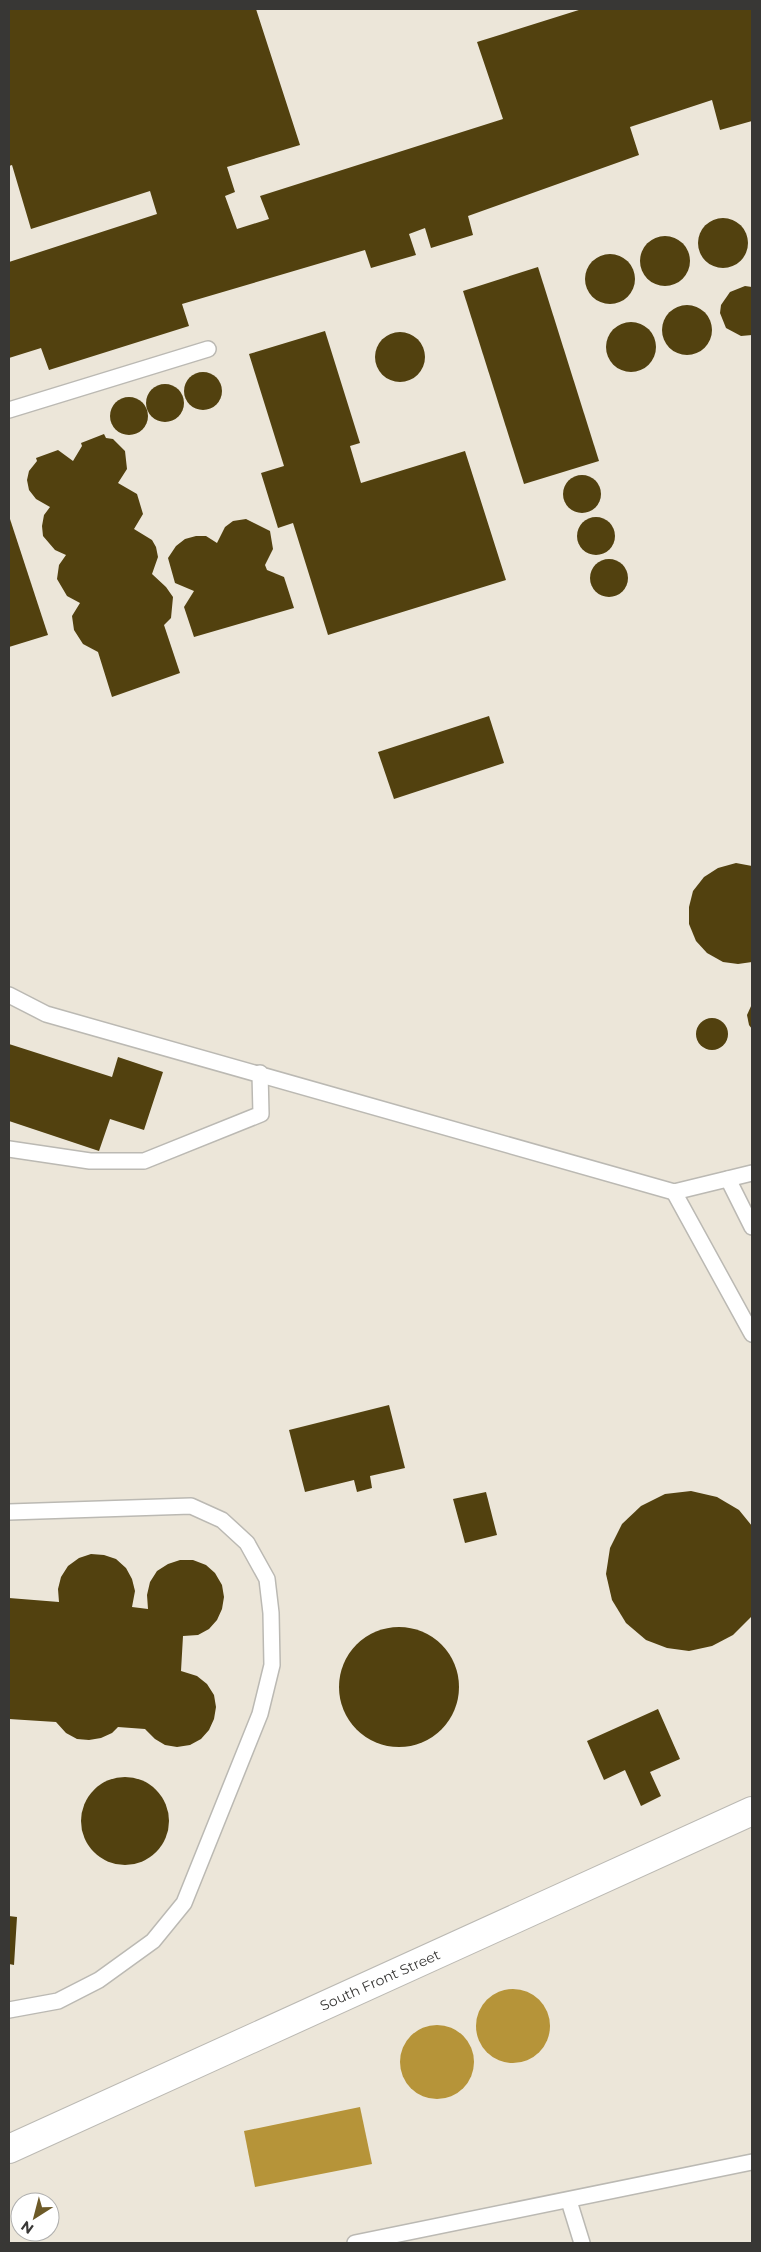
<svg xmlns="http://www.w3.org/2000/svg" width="761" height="2252" font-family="Montserrat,sans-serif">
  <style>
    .built { fill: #ece6d9; fill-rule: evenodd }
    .water { fill: #b69439 }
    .building { fill: #52410f }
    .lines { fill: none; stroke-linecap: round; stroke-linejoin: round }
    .lane-casing { stroke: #bbb9b3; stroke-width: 18 }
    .secondary-casing { stroke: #bbb9b3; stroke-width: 30 }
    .lane { stroke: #fff; stroke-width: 15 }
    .secondary { stroke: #fff; stroke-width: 28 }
    .labels { text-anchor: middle; stroke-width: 5; stroke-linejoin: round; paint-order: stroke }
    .street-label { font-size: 14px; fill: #383735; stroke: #fff }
  </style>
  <rect width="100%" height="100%" fill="#f5f3ec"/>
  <!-- built -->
  <path class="built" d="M9,9H752V2243H9ZM20,2202H50V2232H20Z"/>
  <!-- water -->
  <g class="water">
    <circle cx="513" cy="2026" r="37"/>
    <circle cx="437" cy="2062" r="37"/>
    <path d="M360,2107L372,2164L255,2187L244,2131Z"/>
  </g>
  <!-- building -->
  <g class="building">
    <path d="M9,9H256L300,145L227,167L235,192L225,196L237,229L269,219L260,196L503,119L477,42L582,9H752V121L720,130L712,100L630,127L639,155L468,216L473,235L431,248L425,228L409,234L416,255L371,268L365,250L182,304L189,326L49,370L41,348L9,358V262L157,214L150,191L31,229L12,165L9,166Z"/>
    <circle cx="723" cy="243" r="25"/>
    <circle cx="665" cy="261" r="25"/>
    <circle cx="610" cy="279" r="25"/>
    <path d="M538,267L599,461L524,484L463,291Z"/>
    <path d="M745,286L752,287V335L741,336L726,328L720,313L721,305L730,292Z"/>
    <circle cx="687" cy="330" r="25"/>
    <circle cx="631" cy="347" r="25"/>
    <path d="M325,331L360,443L350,446L361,483L465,451L506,580L328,635L293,523L278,528L261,473L284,466L249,354Z"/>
    <circle cx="400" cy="357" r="25"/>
    <circle cx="203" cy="391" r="19"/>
    <circle cx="165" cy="403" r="19"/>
    <circle cx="129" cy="416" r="19"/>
    <path d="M104,434L106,438L113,439L125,451L127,469L118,483L137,494L143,514L134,529L152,540L156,547L158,557L152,574L166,587L173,597L171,618L164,625L180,673L112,697L98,652L83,644L74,630L72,616L80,603L67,596L57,579L59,565L66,555L55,550L43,536L42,526L44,515L50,507L36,499L29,490L27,480L29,471L37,461L36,458L58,450L73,461L82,446L81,443Z"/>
    <circle cx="582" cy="494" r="19"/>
    <path d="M9,516L48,635L9,647Z"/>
    <circle cx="596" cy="536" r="19"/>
    <path d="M246,519L270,531L273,549L265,565L267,570L284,577L294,608L194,637L184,607L194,591L175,583L168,558L176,546L185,539L196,536H206L217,543L225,527L233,521Z"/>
    <circle cx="609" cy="578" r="19"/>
    <path d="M489,716L504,763L394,799L378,752Z"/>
    <path d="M736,863L752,866V962L738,964L723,962L707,953L696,941L689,924V907L693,891L704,877L718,868Z"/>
    <path d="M752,1004V1029L749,1025L747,1015Z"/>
    <circle cx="712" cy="1034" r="16"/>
    <path d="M9,1044L112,1077L118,1057L163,1072L144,1130L110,1119L99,1151L9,1121Z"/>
    <path d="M389,1405L405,1468L370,1476L372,1488L357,1492L354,1480L305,1492L289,1430Z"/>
    <path d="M691,1491L717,1497L739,1510L752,1526V1616L733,1635L712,1646L689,1651L667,1648L646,1640L626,1623L612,1600L606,1574L610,1548L622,1524L641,1506L665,1494Z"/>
    <path d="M486,1492L497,1535L465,1543L453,1499Z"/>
    <path d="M91,1554L104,1555L116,1559L126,1568L132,1579L135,1591L132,1607L148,1609L147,1595L150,1582L157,1571L168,1564L180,1560H193L206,1565L215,1573L222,1585L224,1597L222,1609L217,1620L209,1629L198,1635L183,1636L181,1671L197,1676L207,1684L214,1695L216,1707L214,1719L209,1730L201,1739L190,1745L177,1747L165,1745L155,1739L145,1729L118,1727L112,1733L101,1738L89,1740L77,1739L66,1733L56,1722L9,1719V1598L59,1602L58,1589L61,1577L68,1566L79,1558Z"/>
    <circle cx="399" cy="1687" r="60"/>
    <path d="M658,1709L680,1759L650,1772L661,1796L641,1806L625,1770L604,1780L587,1741Z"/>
    <circle cx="125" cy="1821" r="44"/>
    <path d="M9,1916L17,1917L14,1965L9,1964Z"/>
  </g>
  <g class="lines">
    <!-- lane casing -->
    <g class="lane-casing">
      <g id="lane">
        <path d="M9,410L208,349"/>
        <path d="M9,995L46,1014L674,1192L752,1173"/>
        <path d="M9,1149L90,1161H144L261,1114L260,1073"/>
        <path d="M728,1179L752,1227"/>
        <path d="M674,1192L752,1334"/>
        <path d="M9,1512L191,1506L222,1520L247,1543L267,1579L271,1613L272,1665L260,1714L184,1903L153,1941L99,1980L58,2001L9,2010"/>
        <path d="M569,2201L582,2243"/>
        <path d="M355,2243L752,2162"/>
      </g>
    </g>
    <!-- secondary casing -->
    <g class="secondary-casing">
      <path id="secondary" d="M9,2149L752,1811"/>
    </g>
    <!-- lane -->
    <use href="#lane" class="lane"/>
    <!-- secondary -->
    <use href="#secondary" class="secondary"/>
  </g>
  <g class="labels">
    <!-- street labels -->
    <g class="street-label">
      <text transform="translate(380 1980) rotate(-24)" y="5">South Front Street</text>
    </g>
  </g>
  <!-- border -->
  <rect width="761" height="2252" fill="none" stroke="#383735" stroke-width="20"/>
  <!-- north arrow -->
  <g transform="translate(35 2217) rotate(216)"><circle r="24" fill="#ffffff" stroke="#afafae"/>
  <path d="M0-4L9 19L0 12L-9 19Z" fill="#6d5a28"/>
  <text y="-8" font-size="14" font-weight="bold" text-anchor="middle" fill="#383735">N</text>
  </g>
</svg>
